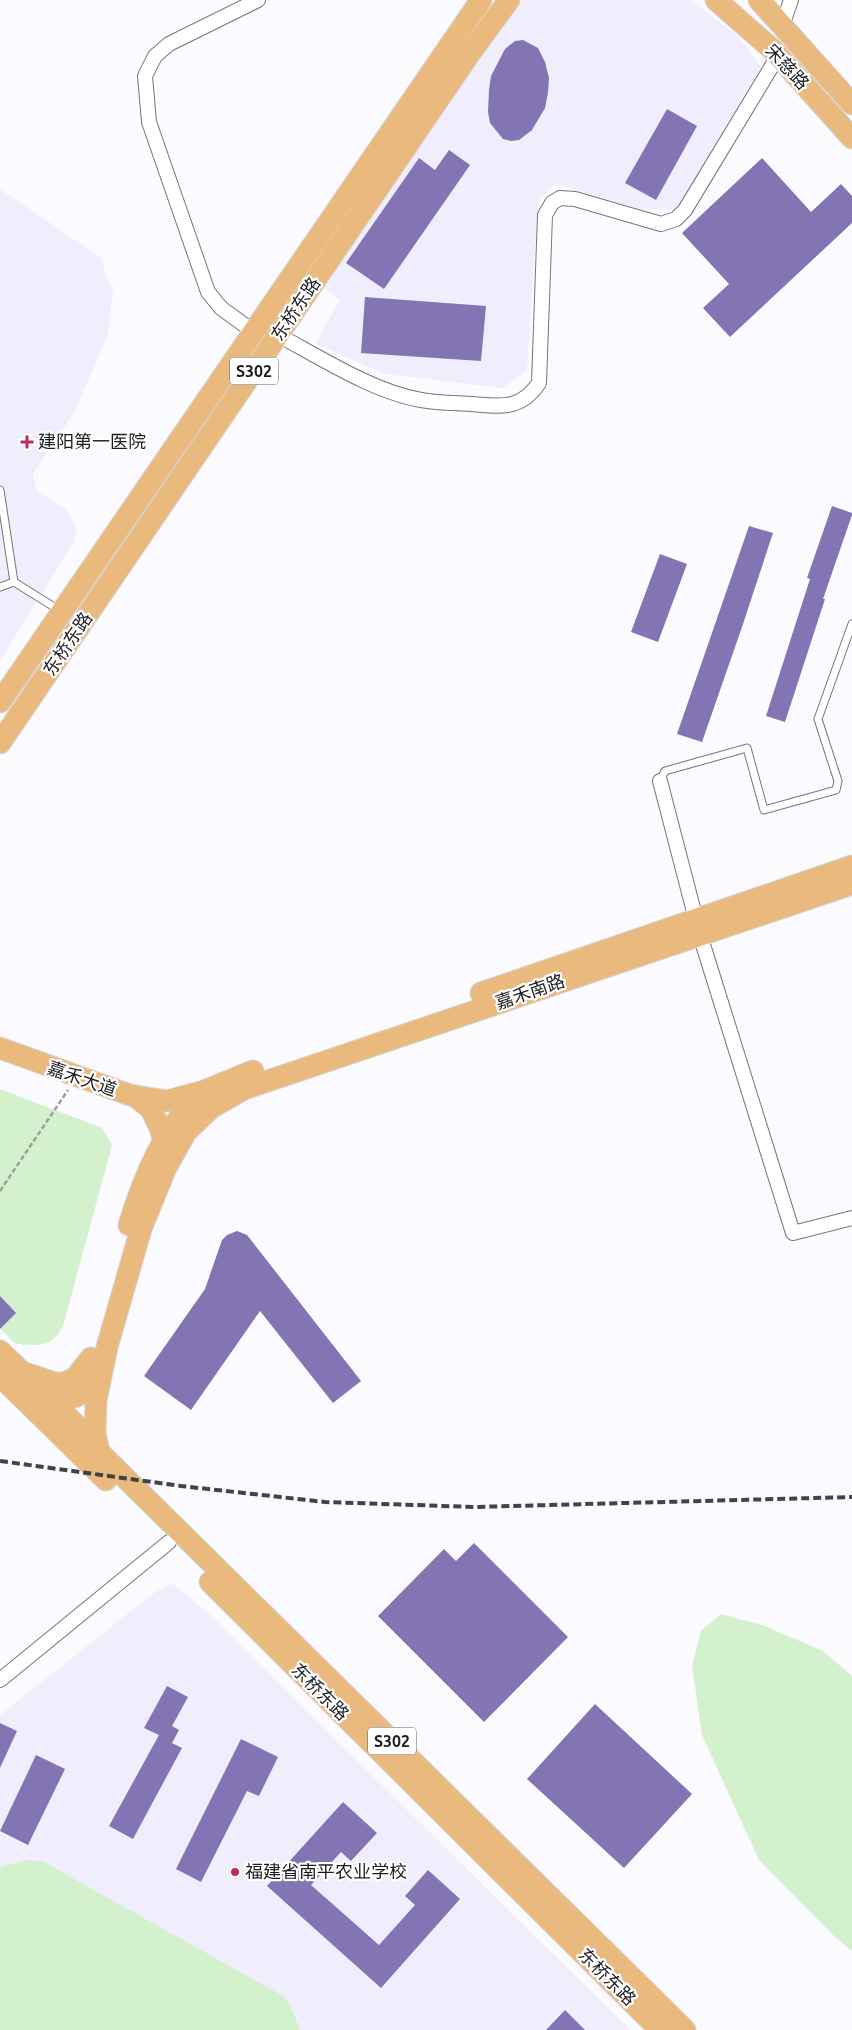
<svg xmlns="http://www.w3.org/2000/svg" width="852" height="2030" font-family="Ubuntu,'Noto Sans SC',sans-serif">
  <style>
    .built { fill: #f0eefc }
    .green { fill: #d2f1cc }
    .building { fill: #8375b4 }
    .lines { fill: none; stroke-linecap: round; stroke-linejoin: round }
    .lane-casing { stroke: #75747d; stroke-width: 9 }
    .street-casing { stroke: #75747d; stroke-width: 16 }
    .primary-casing { stroke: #d6d6d7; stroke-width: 23 }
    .path { stroke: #9f9ea2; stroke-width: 2.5; stroke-dasharray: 5 2.5; stroke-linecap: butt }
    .lane { stroke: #fff; stroke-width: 7 }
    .street { stroke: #fff; stroke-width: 14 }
    .primary { stroke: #e9b97d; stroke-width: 21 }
    .rail { stroke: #434246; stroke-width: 4; stroke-dasharray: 8 4; stroke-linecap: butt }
    .poi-dot { fill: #bb2c57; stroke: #fff; stroke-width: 2 }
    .labels { text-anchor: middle; stroke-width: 4.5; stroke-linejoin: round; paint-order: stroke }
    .shield { fill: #fff; stroke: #616063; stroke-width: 1 }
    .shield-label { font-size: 16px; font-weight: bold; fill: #1d1c20 }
    .street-label { font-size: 18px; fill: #1d1c20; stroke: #fff }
    .poi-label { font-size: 18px; fill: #1d1c20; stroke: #fff; text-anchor: start }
  </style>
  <rect width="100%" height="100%" fill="#fbfaff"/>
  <!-- built -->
  <g class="built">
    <path d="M524,0H691L739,37L761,67L676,210L640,209L556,184L538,200L527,371L502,388L385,374L315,344L340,300L322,286L514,7Z"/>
    <path d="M0,189L100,257L113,292L108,334L75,411L33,474L37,491L65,509L77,528L73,543L0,661Z"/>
    <path d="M172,1583L209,1614L630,2030H0V1715L155,1592Z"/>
  </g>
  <!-- green -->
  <g class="green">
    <path d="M0,1089L102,1128L112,1145L63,1326C51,1349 36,1346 14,1343L0,1328Z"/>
    <path d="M721,1614L762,1625L823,1651L852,1676V1951L835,1937L759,1860L702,1735L692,1666L701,1631Z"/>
    <path d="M27,1860L42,1861L283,1996L291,2007L300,2030H0V1867Z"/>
  </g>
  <!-- building -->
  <g class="building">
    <path d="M523,40L538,48L545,62L549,78L548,92L545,108L532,130L519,140L511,141L503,139L490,123L488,112L489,90L491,76L505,49L515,41Z"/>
    <path d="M667,109L697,126L656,200L625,183Z"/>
    <path d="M449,150L470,165L384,289L346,263L419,158L435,170Z"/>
    <path d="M762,158L811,212L841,184L852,196V223L730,337L703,308L729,284L682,233Z"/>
    <path d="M365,297L486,306L481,361L361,353Z"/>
    <path d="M832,506L852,513V515L823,599H825L785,722L766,716L810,579L807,578Z"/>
    <path d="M749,526L773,533L742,627L702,742L677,734Z"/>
    <path d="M660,554L687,564L658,642L631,632Z"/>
    <path d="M237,1231L247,1235L361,1381L333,1403L260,1311L191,1410L144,1376L205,1289L222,1240L227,1235Z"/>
    <path d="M0,1296L16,1313L0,1329Z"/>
    <path d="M474,1543L568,1637L484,1722L378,1616L444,1549L456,1561Z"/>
    <path d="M167,1686L188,1697L172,1726L179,1730L172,1743L182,1748L133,1839L109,1826L159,1735L144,1728Z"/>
    <path d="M595,1704L692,1794L624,1868L527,1779Z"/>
    <path d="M0,1723L17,1731L0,1768Z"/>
    <path d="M241,1739L278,1757L259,1796L247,1791L201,1882L176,1869Z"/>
    <path d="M36,1755L65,1769L28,1845L0,1831Z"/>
    <path d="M343,1802L377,1833L351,1861L341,1852L311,1885L379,1945L415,1905L405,1896L428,1870L460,1899L381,1988L267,1886Z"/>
    <path d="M565,2010L585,2030H546Z"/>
  </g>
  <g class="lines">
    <!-- lane casing -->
    <g class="lane-casing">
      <g id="lane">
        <path d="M0,490L14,582L59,610"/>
        <path d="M0,587L14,582"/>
        <path d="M660,781L665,771L747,748L764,810L836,790L838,781L818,719L852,624"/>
      </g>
    </g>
    <!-- street casing -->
    <g class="street-casing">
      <g id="street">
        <path d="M782,26L791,0"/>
        <path d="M254,332L221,308L208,292L149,122L145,76L155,56L169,44L258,0"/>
        <path d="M278,335C321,358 374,392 421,400C437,403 455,403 471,404C500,406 520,411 539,383L545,215L552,203L560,198L575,199L661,224L676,219L685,210L778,56"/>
        <path d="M660,781L700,935L793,1233L852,1218"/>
        <path d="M0,1680L169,1542"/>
      </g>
    </g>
    <!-- primary casing -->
    <g class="primary-casing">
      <g id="primary">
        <path d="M716,0L773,50L852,138"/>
        <path d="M759,0L852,104"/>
        <path d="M0,702L481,0"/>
        <path d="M0,743L468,56L509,0"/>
        <path d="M481,993L852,866"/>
        <path d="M0,1048L130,1095L167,1101L204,1091L253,1071"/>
        <path d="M135,1096L151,1109L160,1128L166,1150"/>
        <path d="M129,1225C144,1176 164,1127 203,1092"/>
        <path d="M0,1351L22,1372L54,1383H64L75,1378L91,1358"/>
        <path d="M22,1372L80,1429L99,1452L685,2030"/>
        <path d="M0,1376L106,1480"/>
        <path d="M41,1395C72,1402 85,1399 100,1371"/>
        <path d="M99,1452L95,1433L96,1401L107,1347L141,1229L165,1170L186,1132L211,1108L244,1089L852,884"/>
        <path d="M210,1582L660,2030"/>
      </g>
    </g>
    <!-- path -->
    <path class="path" d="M0,1191L68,1090"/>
    <!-- lane -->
    <use href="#lane" class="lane"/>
    <!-- street -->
    <use href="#street" class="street"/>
    <!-- primary -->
    <use href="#primary" class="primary"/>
    <!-- rail -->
    <path class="rail" d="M0,1461L181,1486L325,1502L475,1507L852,1497"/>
  </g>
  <!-- markers -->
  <g class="poi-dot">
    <path d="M24.5 434.5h5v5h5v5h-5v5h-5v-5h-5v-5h5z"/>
    <circle cx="235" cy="1872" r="5"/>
  </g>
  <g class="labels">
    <!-- shield labels -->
    <g class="shield">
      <rect x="230" y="357.5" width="48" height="27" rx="4"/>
      <rect x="368" y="1727.5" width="48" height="27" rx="4"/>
    </g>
    <g class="shield-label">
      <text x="254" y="377">S302</text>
      <text x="392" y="1747">S302</text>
    </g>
    <!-- street labels -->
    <g class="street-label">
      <text transform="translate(787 67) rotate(47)" y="6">宋慈路</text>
      <text transform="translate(296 309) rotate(-56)" y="6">东桥东路</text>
      <text transform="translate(68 644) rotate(-56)" y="6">东桥东路</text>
      <text transform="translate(530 992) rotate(-19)" y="6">嘉禾南路</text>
      <text transform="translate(82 1079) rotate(19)" y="6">嘉禾大道</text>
      <text transform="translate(320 1692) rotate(45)" y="6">东桥东路</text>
      <text transform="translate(607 1977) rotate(45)" y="6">东桥东路</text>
    </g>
    <!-- poi labels -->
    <g class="poi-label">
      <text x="38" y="448">建阳第一医院</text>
      <text x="245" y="1878">福建省南平农业学校</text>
    </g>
  </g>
</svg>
